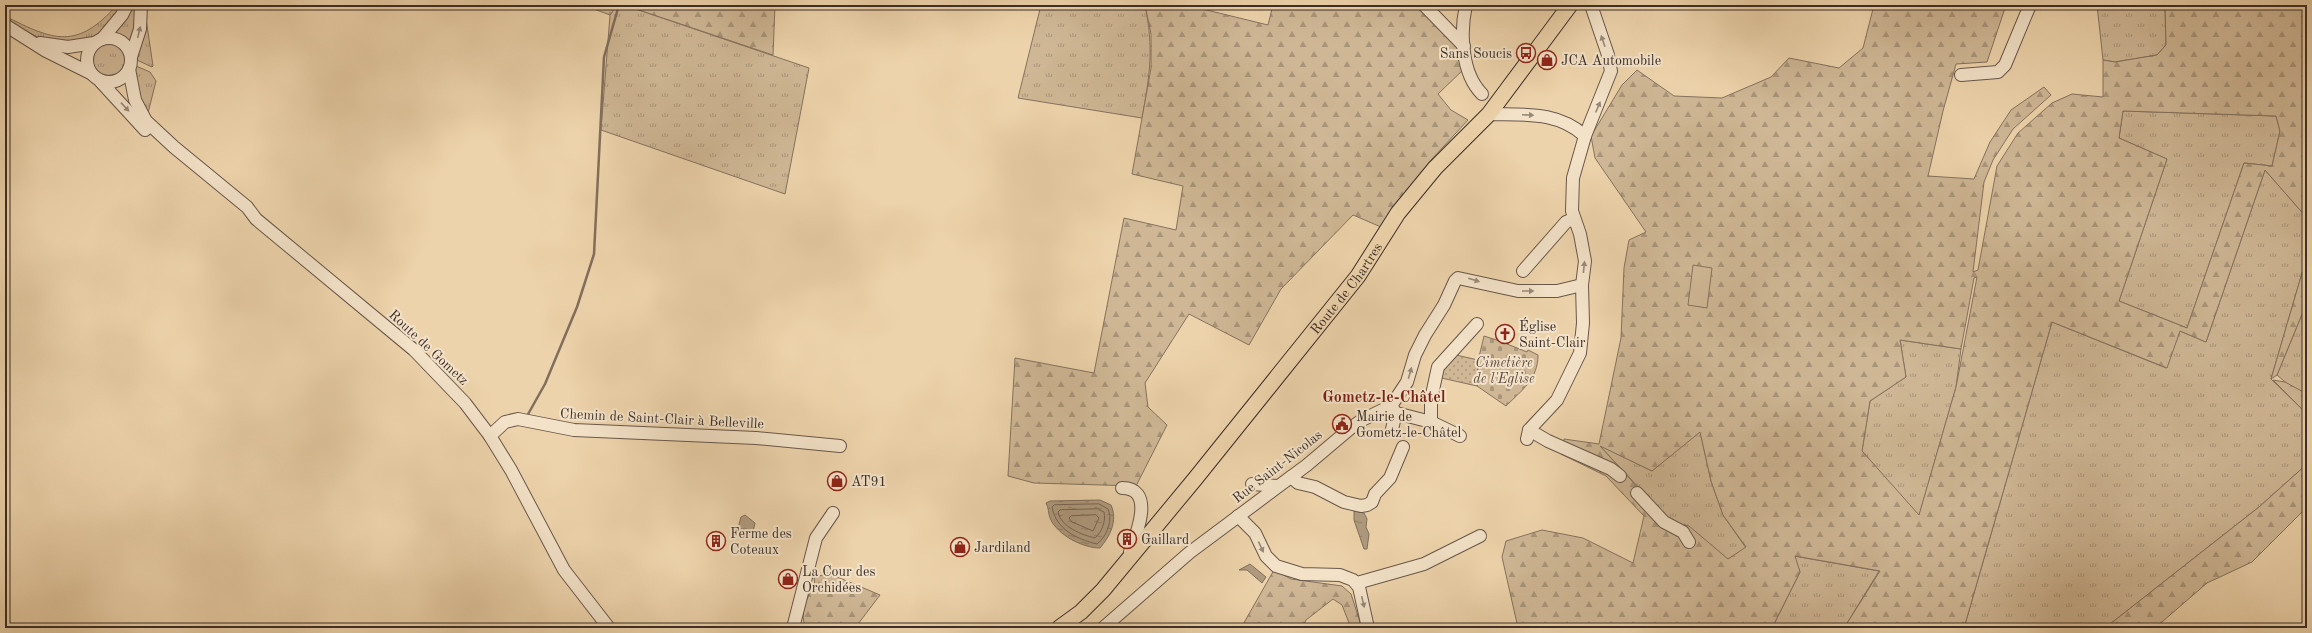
<svg xmlns="http://www.w3.org/2000/svg" width="2312" height="633" font-family="'Old Standard TT',serif">
  <style>
    .grass { fill: url(#grass-tufts); stroke: #85725f }
    .forest { fill: url(#forest-firs); stroke: #85725f; fill-rule: evenodd }
    .cemetery { fill: url(#cemetery-stones); stroke: #85725f }
    .park { fill: url(#park-dots); stroke: #85725f }
    .pitch { fill: #cfb795; stroke: #85725f }
    .water { fill: url(#water-ripples); stroke: #816f5d }
    .lines { fill: none; stroke-linecap: round; stroke-linejoin: round }
    .shore { stroke: #766454; stroke-width: 1 }
    .stream { stroke: #816f5d; stroke-width: 2.5 }
    .minor-casing { stroke: #68574a; stroke-width: 14 }
    .major-casing { stroke: #3b2e29; stroke-width: 17 }
    .minor { stroke: #f3e2c8; stroke-width: 12 }
    .major { stroke: #edd3ab; stroke-width: 15 }
    .oneway { fill: #978878 }
    .labels { text-anchor: middle; stroke-width: 4; stroke-linejoin: round; paint-order: stroke }
    .poi-label { font-size: 14px; fill: #3b2e29; stroke: #f3e2c8; text-anchor: start }
    .street-label { font-size: 14px; fill: #3b2e29; stroke: #f3e2c8 }
    .park-label { font-size: 14px; font-style: italic; fill: #59493f; stroke: #f3e2c8 }
    .quarter-label { font-size: 16px; font-weight: bold; fill: #7a1f14; stroke: #f3e2c8 }
  </style>
  <defs>
    <pattern id="grass-tufts" width="24" height="20" patternUnits="userSpaceOnUse"><rect width="24" height="20" fill="#cfb795"/><path d="M3 7l-1-3M5 7V3M7 7l1-3M15 17l-1-3M17 17v-4M19 17l1-3" fill="none" stroke="#a9957a"/></pattern>
    <pattern id="forest-firs" width="22" height="20" patternUnits="userSpaceOnUse"><rect width="22" height="20" fill="#cfb795"/><path d="M5 1l3.5 6h-7zM16 11l3.5 6h-7z" fill="#a9957a"/></pattern>
    <pattern id="cemetery-stones" width="16" height="16" patternUnits="userSpaceOnUse"><rect width="16" height="16" fill="#cfb795"/><path d="M2 7V4a2 2 0 0 1 4 0v3zM10 15v-3a2 2 0 0 1 4 0v3z" fill="#a9957a"/></pattern>
    <pattern id="park-dots" width="8" height="8" patternUnits="userSpaceOnUse"><rect width="8" height="8" fill="#cfb795"/><path d="M2 2h.1M6 6h.1" fill="none" stroke="#a9957a" stroke-width="1.8" stroke-linecap="round"/></pattern>
    <pattern id="water-ripples" width="26" height="14" patternUnits="userSpaceOnUse"><rect width="26" height="14" fill="#b09b7f"/><path d="M2 4q2-2 4 0t4 0M15 11q2-2 4 0t4 0" fill="none" stroke="#907f68"/></pattern>
  </defs>
  <rect width="100%" height="100%" fill="#edd3ab"/>
  <filter id="stains"><feTurbulence type="fractalNoise" baseFrequency=".005" numOctaves="4"/><feColorMatrix values="0 0 0 0 .2 0 0 0 0 .09 0 0 0 0 .02 0 0 0 .5 -.17"/></filter>
  <radialGradient id="worn" r=".72"><stop offset=".6" stop-color="#630" stop-opacity="0"/><stop offset="1" stop-color="#630" stop-opacity=".3"/></radialGradient>
  <!-- grass -->
  <g class="grass">
    <path d="M117,5H124L103,32L94,37L71,44L43,40L5,20V16C54,41 77,50 117,5Z"/>
    <path d="M130,5H138V20L130,43L114,34Z"/>
    <path d="M144,5L153,66L152,67L137,60L143,30Z"/>
    <path d="M617,5H624L809,68L785,194L601,130L610,15Z"/>
    <path d="M1041,5H1145C1154,48 1150,75 1142,118L1018,98Z"/>
    <path d="M2097,5H2165L2166,45L2157,55L2115,62L2103,60Z"/>
    <circle cx="109" cy="60" r="18"/>
    <path d="M136,66L150,72L156,81L148,113L141,108L135,71Z"/>
    <path d="M2123,111L2276,116L2280,131L2272,166L2244,163L2187,328L2119,301L2167,159L2119,138Z"/>
    <path d="M2265,170L2307,218V256L2271,379L2307,414V464L2259,507L2105,628H1964L2052,322L2166,368L2180,331L2206,342Z"/>
    <path d="M2307,302V394L2291,387L2277,375Z"/>
    <path d="M1900,340L1961,349L1956,387L1919,516L1862,451L1870,401L1906,377Z"/>
    <path d="M1700,431L1711,481L1723,515L1746,548L1728,559L1663,520L1641,490L1599,445L1652,471Z"/>
    <path d="M1794,556L1879,571L1844,628H1786L1774,624L1800,572Z"/>
  </g>
  <!-- forest -->
  <g class="forest">
    <path d="M583,5H617L610,15Z"/>
    <path d="M624,5H775L773,55Z"/>
    <path d="M1145,5H1186L1268,25L1273,5H1424L1458,42L1464,69L1438,94L1451,110L1468,120L1431,160L1381,227L1353,215L1281,289L1249,345L1189,314L1145,383L1148,407L1167,425L1136,486L1034,483L1008,476L1015,358L1094,373L1124,218L1176,230L1183,186L1132,174L1151,68V34Z"/>
    <path d="M1874,5H2006L1987,62L1956,64L1943,111L1928,176L1974,179L1990,142L2011,110L2044,87L2051,95L2013,129L1993,160L1984,182L1973,272L1978,270L1997,166L2018,133L2052,103L2072,94L2103,97V60L2115,62L2157,55L2166,45L2165,5H2307V218L2265,170L2206,342L2180,331L2167,368L2052,322L1964,628H1844L1880,571L1795,556L1800,572L1772,628H1518L1502,557L1506,541L1542,530L1583,538L1633,563L1644,516L1606,476L1561,454L1564,439L1599,444L1621,338L1624,268L1629,240L1646,232L1595,158L1591,136L1622,85L1637,70L1674,96L1722,98L1771,77L1789,58L1839,68L1863,48ZM2123,111L2276,116L2280,131L2272,166L2244,163L2187,328L2119,301L2167,159L2119,138ZM1977,277L1956,387L1919,515L1862,451L1870,401L1906,377L1900,340L1961,349L1974,278ZM1700,432L1711,481L1723,515L1746,547L1728,559L1689,526L1663,520L1641,491L1600,446L1652,471Z"/>
    <path d="M2307,256V302L2277,375L2271,379Z"/>
    <path d="M2273,380L2285,382L2307,394V414Z"/>
    <path d="M2307,464V507L2252,562L2207,583L2155,628H2105L2259,507Z"/>
    <path d="M1274,570L1291,579L1342,586L1351,594L1362,628H1351L1342,605L1333,599L1306,620L1302,628H1241Z"/>
    <path d="M828,573L880,595L855,628H811L804,623C801,609 807,597 815,585L814,578Z"/>
  </g>
  <!-- cemetery -->
  <path class="cemetery" d="M1484,336L1503,342L1505,340L1507,344L1527,352L1528,350L1538,355C1538,379 1522,390 1506,406L1477,386L1478,361Z"/>
  <!-- park -->
  <path class="park" d="M1452,354L1478,360L1477,386L1437,377Z"/>
  <!-- pitch -->
  <path class="pitch" d="M1693,265L1712,268L1707,308L1688,305Z"/>
  <!-- water -->
  <g class="water">
    <path d="M1100,500L1111,505C1118,521 1110,536 1100,548C1083,548 1057,535 1050,518C1048,513 1049,508 1046,503L1050,501Z"/>
    <path d="M1354,511L1364,513L1367,519L1366,527L1369,534L1367,549H1364L1354,520Z"/>
    <path d="M745,515L755,523L753,532L738,528L741,517Z"/>
    <path d="M1250,564L1266,577L1262,583L1247,570H1239Z"/>
  </g>
  <g class="lines">
    <!-- shore -->
    <g class="shore">
      <path d="M1099,504L1108,509C1113,520 1107,536 1097,544C1076,539 1056,529 1052,507L1054,505Z"/>
      <path d="M1098,509L1104,512C1106,521 1102,532 1095,538C1082,535 1061,527 1058,512L1060,510Z"/>
      <path d="M1096,515L1099,518L1093,531L1072,522L1069,518L1071,516Z"/>
    </g>
    <!-- stream -->
    <path class="stream" d="M527,416L545,384L577,307L594,254L604,57L619,5"/>
    <!-- minor casing -->
    <g class="minor-casing">
      <g id="minor">
        <path d="M1424,5L1464,46"/>
        <path d="M1466,5C1460,32 1461,73 1482,94"/>
        <path d="M5,25L46,51L90,73"/>
        <circle cx="109" cy="60" r="22"/>
        <path d="M102,39L122,15L127,5"/>
        <path d="M40,43L68,47L94,43"/>
        <path d="M131,57L140,29L141,5"/>
        <path d="M129,69L135,100L146,121L174,147L247,207L256,219L414,350L465,403L490,436L511,470L564,570L609,628"/>
        <path d="M1961,75L1998,72L2005,65L2030,5"/>
        <path d="M100,81L145,130"/>
        <path d="M1489,114C1525,115 1557,111 1585,136"/>
        <path d="M1523,271L1566,222L1573,219"/>
        <path d="M1391,406L1396,413L1431,422L1460,436"/>
        <path d="M1431,422V399L1438,367L1477,324"/>
        <path d="M1392,429L1396,413"/>
        <path d="M1529,430L1548,441L1611,469L1620,476"/>
        <path d="M490,436L505,422L518,419L574,430L756,438L840,446"/>
        <path d="M1527,439L1529,430L1557,400L1580,353L1583,323L1582,285L1585,261L1580,234L1572,211L1573,178L1585,136L1611,71L1608,55L1591,5"/>
        <path d="M1291,477L1298,483L1315,487L1344,502L1361,506L1367,505L1372,502L1375,494L1390,478L1403,447"/>
        <path d="M1252,484L1277,486"/>
        <path d="M1122,488C1156,488 1136,535 1130,552V557"/>
        <path d="M1637,493L1664,522L1683,532L1689,542"/>
        <path d="M1238,516L1255,533L1266,556L1276,566L1302,574L1340,575L1353,580L1359,587L1368,628"/>
        <path d="M1357,583L1424,564L1480,536"/>
        <path d="M793,628L816,538L833,513"/>
        <path d="M1103,628L1189,553L1307,465L1352,427L1362,420L1391,406L1407,382L1415,355L1425,335L1444,305L1455,281L1458,278L1518,291H1557L1582,285"/>
      </g>
    </g>
    <!-- major casing -->
    <g class="major-casing">
      <g id="major">
        <path id="s1" d="M1059,628L1081,612L1103,590L1195,479L1358,276L1398,213L1435,168L1489,114L1570,5"/>
      </g>
    </g>
    <!-- minor -->
    <use href="#minor" class="minor"/>
    <!-- major -->
    <use href="#major" class="major"/>
  </g>
  <!-- one-way arrows -->
  <defs><path id="oneway-solid" d="M-6-.8H1V-3.2L6.5 0L1 3.2V.8H-6Z"/></defs>
  <g class="oneway">
    <use href="#oneway-solid" transform="translate(139 32) rotate(-77)"/>
    <use href="#oneway-solid" transform="translate(1603 41) rotate(-109)"/>
    <use href="#oneway-solid" transform="translate(125 107) rotate(47)"/>
    <use href="#oneway-solid" transform="translate(1598 107) rotate(-67)"/>
    <use href="#oneway-solid" transform="translate(1528 115) rotate(2)"/>
    <use href="#oneway-solid" transform="translate(1584 267) rotate(-84)"/>
    <use href="#oneway-solid" transform="translate(1474 280) rotate(17)"/>
    <use href="#oneway-solid" transform="translate(1528 291)"/>
    <use href="#oneway-solid" transform="translate(1410 373) rotate(-74)"/>
    <use href="#oneway-solid" transform="translate(1261 547) rotate(65)"/>
    <use href="#oneway-solid" transform="translate(1363 602) rotate(77)"/>
  </g>
  <!-- icons -->
  <defs>
    <g id="bus-ring" transform="scale(1)"><circle r="9.5" fill="#f3e2c8" stroke="#8f2418" stroke-width="1.5"/><path d="M-5-6H5V4H4V6H2V4H-2V6H-4V4H-5ZM-3.5-4V0h7V-4ZM-3.5 1.2v1.5H-2V1.2ZM2 1.2v1.5H3.5V1.2Z" fill="#8f2418"/></g>
    <g id="shop-ring" transform="scale(1)"><circle r="9.5" fill="#f3e2c8" stroke="#8f2418" stroke-width="1.5"/><path d="M-5-2.5h2.3a2.7 3.5 0 0 1 5.4 0H5L5.5 6h-11ZM-1.5-2.5h3a1.5 2.3 0 0 0-3 0Z" fill="#8f2418"/></g>
    <g id="church-ring" transform="scale(1)"><circle r="9.5" fill="#f3e2c8" stroke="#8f2418" stroke-width="1.5"/><path d="M-1.2-6h2.4v3.5h3.3v2.4h-3.3V6h-2.4V-.1h-3.3v-2.4h3.3Z" fill="#8f2418"/></g>
    <g id="civic-ring" transform="scale(1)"><circle r="9.5" fill="#f3e2c8" stroke="#8f2418" stroke-width="1.5"/><path d="M-.6-6.5H3V-4.5H.6V-3L4-1V1h2V6H-6V1h2V-1L-.6-3ZM-1.2 2.5V6h2.4V2.5Z" fill="#8f2418"/></g>
    <g id="building-ring" transform="scale(1)"><circle r="9.5" fill="#f3e2c8" stroke="#8f2418" stroke-width="1.5"/><path d="M-4-6H4V6H1V3H-1V6H-4ZM-2.5-4.3h1.7v1.8h-1.7ZM.8-4.3h1.7v1.8H.8ZM-2.5-1h1.7V.8h-1.7ZM.8-1h1.7V.8H.8Z" fill="#8f2418"/></g>
  </defs>
  <g fill-rule="evenodd">
    <use href="#bus-ring" x="1526" y="53"/>
    <use href="#shop-ring" x="1547" y="60"/>
    <use href="#church-ring" x="1505" y="334"/>
    <use href="#civic-ring" x="1342" y="424"/>
    <use href="#shop-ring" x="837" y="481"/>
    <use href="#building-ring" x="1127" y="539"/>
    <use href="#building-ring" x="716" y="541"/>
    <use href="#shop-ring" x="960" y="547"/>
    <use href="#shop-ring" x="788" y="579"/>
  </g>
  <g class="labels">
    <!-- poi labels -->
    <g class="poi-label">
      <text x="1512" y="58" text-anchor="end">Sans Soucis</text>
      <text x="1561" y="65">JCA Automobile</text>
      <text x="1519" y="331">Église<tspan x="1519" dy="16">Saint-Clair</tspan></text>
      <text x="1356" y="421">Mairie de<tspan x="1356" dy="16">Gometz-le-Châtel</tspan></text>
      <text x="851" y="486">AT91</text>
      <text x="730" y="538">Ferme des<tspan x="730" dy="16">Coteaux</tspan></text>
      <text x="1141" y="544">Gaillard</text>
      <text x="974" y="552">Jardiland</text>
      <text x="802" y="576">La Cour des<tspan x="802" dy="16">Orchidées</tspan></text>
    </g>
    <!-- street labels -->
    <g class="street-label">
      <text dy="5" stroke="none"><textPath href="#s1" startOffset="446">Route de Chartres</textPath></text>
      <text transform="translate(429 347) rotate(43)" y="5">Route de Gometz</text>
      <text transform="translate(662 418) rotate(3)" y="5">Chemin de Saint-Clair à Belleville</text>
      <text transform="translate(1277 466) rotate(-38)" y="5">Rue Saint-Nicolas</text>
    </g>
    <!-- park labels -->
    <g class="park-label">
      <text x="1504" y="367">Cimetière<tspan x="1504" dy="16">de l'Eglise</tspan></text>
    </g>
    <!-- quarter labels -->
    <g class="quarter-label">
      <text x="1384" y="402">Gometz-le-Châtel</text>
    </g>
  </g>
  <!-- margin -->
  <rect width="2312" height="633" fill="none" stroke="#edd3ab" stroke-width="20"/>
  <rect x="6" y="6" width="2300" height="621" fill="none" stroke="#3b2e29" stroke-width="2"/>
  <rect x="10" y="10" width="2292" height="613" fill="none" stroke="#3b2e29"/>
  <rect width="100%" height="100%" filter="url(#stains)"/>
  <rect width="100%" height="100%" fill="url(#worn)"/>
</svg>
